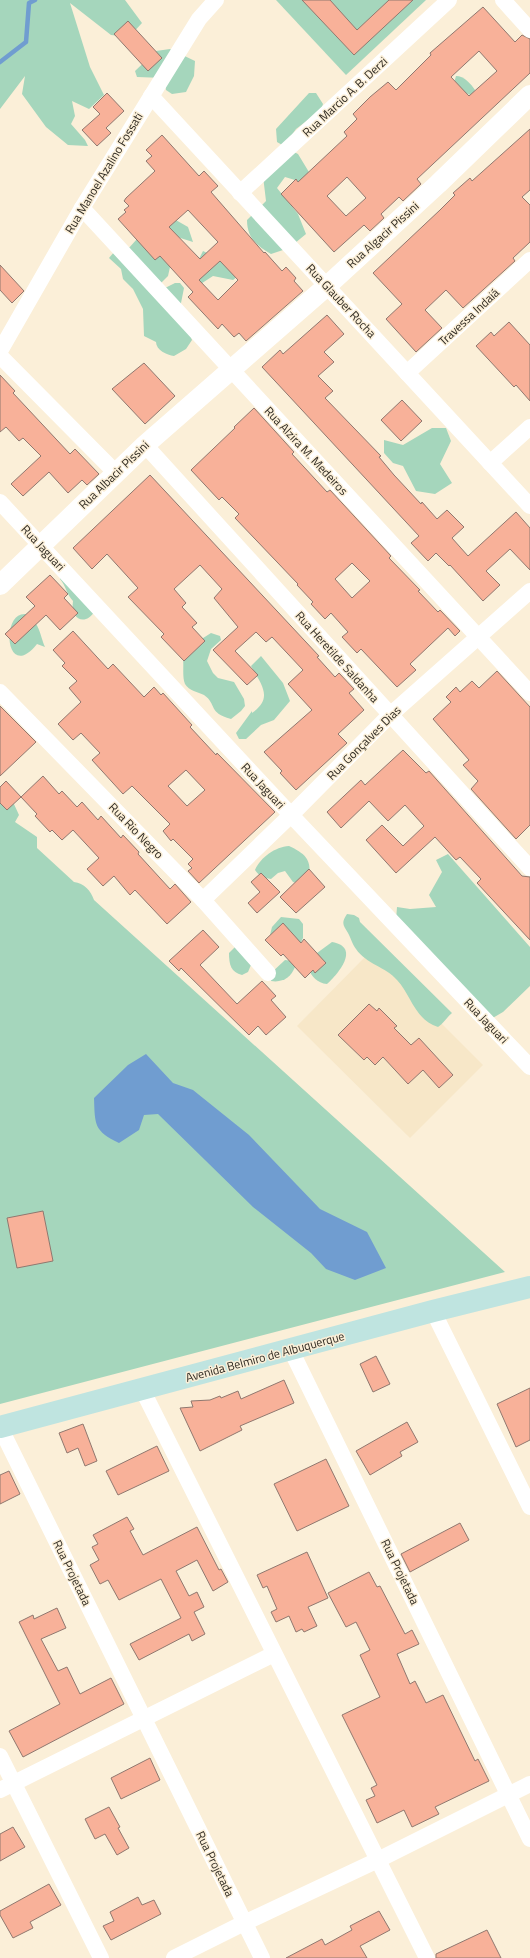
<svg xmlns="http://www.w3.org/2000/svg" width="530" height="1958" font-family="'Titillium Web',sans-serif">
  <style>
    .built { fill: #f7e7c8 }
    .green { fill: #a5d6bc }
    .water { fill: #709dd0 }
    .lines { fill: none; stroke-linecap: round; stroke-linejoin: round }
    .stream { stroke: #709dd0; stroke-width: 4.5 }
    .building { fill: #f8b199; stroke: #90786f; fill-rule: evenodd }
    .minor { stroke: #fff; stroke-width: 16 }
    .tertiary { stroke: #fff; stroke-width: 20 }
    .secondary { stroke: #bfe4e0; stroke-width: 22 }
    .labels { text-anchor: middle; stroke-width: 3; stroke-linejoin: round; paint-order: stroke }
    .street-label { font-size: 12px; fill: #2f2a22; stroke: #fbefd8 }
  </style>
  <rect width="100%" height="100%" fill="#fbefd8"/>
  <!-- built -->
  <path class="built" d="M370,952L483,1065L410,1138L297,1026Z"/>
  <!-- green -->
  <g class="green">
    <path d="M0,0H125L142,23L129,37L111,35L70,3L90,67L104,95L89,109L72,101L75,116L71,124L85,140L88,146L68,145L46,127L22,94L25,76L0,109Z"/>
    <path d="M276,0H426L346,75Z"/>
    <path d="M170,49L195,61L194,76L186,92L172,94L166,90L164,78L137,77L135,71L156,51Z"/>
    <path d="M456,76C464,76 471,84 475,90L473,96L463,92L454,83Z"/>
    <path d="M309,93H316L323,104L321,110L296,129L284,146L277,142L276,129Z"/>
    <path d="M292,151L298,154L318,187L285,177L277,188L298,214L306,234L289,248L271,254C257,246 247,238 247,220L266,201L263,176Z"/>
    <path d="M154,211L167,215L188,227L193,242L174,236Z"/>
    <path d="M137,239L172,258L168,276L160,284L163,289L175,283H180L184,288L180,308L192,340L186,349L174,356C167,355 156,350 156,342L144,336L143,309L133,289L123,279L121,269L109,258L115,251L128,249Z"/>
    <path d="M203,251L244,271L233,280L213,276L196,287L199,259Z"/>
    <path d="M432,428H446L451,441L440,464L452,483L435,494L416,491L403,466L393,463L384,453V440L403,445Z"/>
    <path d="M60,572L95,611C85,627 70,619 73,601C67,595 66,586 60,579Z"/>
    <path d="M25,614C39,620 40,635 45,647L37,644C6,683 0,613 25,614Z"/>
    <path d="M211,633L220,636L221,640L211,649L207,661L213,673L218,678L234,682L244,699L245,706L241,711L231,719C208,713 217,704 204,695C198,692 189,691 185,684C182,677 184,666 183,659L200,640Z"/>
    <path d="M261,656L283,683L290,701L274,720L261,725L246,739H239L236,733L252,711V713C274,698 261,684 251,666Z"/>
    <path d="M0,800L13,802L19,815L15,822L37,837V848L74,882C84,883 91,891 94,900L505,1272L0,1404Z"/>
    <path d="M289,846C304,853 312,859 309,876L299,884L293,882L285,871L278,873L271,879C263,878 259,876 255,870C261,857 275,847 289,846Z"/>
    <path d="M448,854L530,947V986L503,1012L491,1019L396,920L397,907L410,909L436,907L429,895L442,872L436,860Z"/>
    <path d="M347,914L354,915L359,918L360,922L452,1013C446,1018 444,1023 438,1027C415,1020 411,995 397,980C386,967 366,964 356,949C352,944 351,938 348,933C343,925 341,923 347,914Z"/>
    <path d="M281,917L299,919L303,924V938L300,944L269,939L272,927Z"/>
    <path d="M332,942C361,947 338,974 327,984C317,983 312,977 308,968L313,956Z"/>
    <path d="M238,944L251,965L248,972L242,975C231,972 229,965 229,953Z"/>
    <path d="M285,960L292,961L295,967C291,977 283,983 271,981L270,974Z"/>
  </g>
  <!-- water -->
  <path class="water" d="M146,1054L173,1083L193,1090L249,1135L320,1209L367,1232L386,1268L355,1280L326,1269L311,1253L253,1207L158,1114L144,1115L139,1130L119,1143C94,1131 95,1125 94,1098L128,1065Z"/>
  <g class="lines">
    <!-- stream -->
    <path class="stream" d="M0,62L26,42L29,3L35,0"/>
  </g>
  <!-- building -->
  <g class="building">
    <path d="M302,0H330L357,30L389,0H413L354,55Z"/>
    <path d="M483,7L515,42L522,35L530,39V73L417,179L421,184L403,201L399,197L381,214L384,218L370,231L364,225L334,252L281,194L296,179L298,182L347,136L344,132L357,119L353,114L370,97L388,82L396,90L431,55L430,53ZM479,51L497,71L469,96L451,77ZM347,177L366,198L346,216L327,196Z"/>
    <path d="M128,21L162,58L148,71L114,34Z"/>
    <path d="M107,93L124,111L106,128L111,133L97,146L82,130L100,114L93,107Z"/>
    <path d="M530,129V190L522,197L530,205V242L513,258L515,261L463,308L446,290L425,310L442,328L416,352L386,319L402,304L373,273L440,210L455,195L453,193L470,178L472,181Z"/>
    <path d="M162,135L199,176L204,171L218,186L211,192L264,253L265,252L282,271L286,267L296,278L294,281L303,291L246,341L239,333L234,337L222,324L218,329L188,297L193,292L160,256L155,260L118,219L126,212L124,210L129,206L124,201L126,198L155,171L146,161L152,156L146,150ZM188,210L218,242L200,259L169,227ZM220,261L238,280L218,300L199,280Z"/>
    <path d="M0,265L24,291L12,303L0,290Z"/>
    <path d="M327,315L344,334L324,352L334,362L318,376L333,391L325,398L381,456L379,457L394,475L421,504L422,502L437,519L447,510L464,527L452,538L468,556L516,512L530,528V570L510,549L486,571L500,585L483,601L450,565L449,566L436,553L428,561L411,543L419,536L262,367L280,350L283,354Z"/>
    <path d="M509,322L530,345V401L516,385L514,387L476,346L491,332L494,336Z"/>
    <path d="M144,363L175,396L145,424L112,389Z"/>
    <path d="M0,375L15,391L13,393L70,454L75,449L99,474L87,485L82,480L68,493L49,472L23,496L11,484L41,456L23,438L19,441L6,427L0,432Z"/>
    <path d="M402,400L422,421L401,441L381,420Z"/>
    <path d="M254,408L294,452L292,454L327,492L330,490L391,556L389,558L420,590L418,591L438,612L440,610L460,631L455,636L448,628L410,664L416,670L397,687L361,649L357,653L342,637L348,632L331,613L325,619L311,604L313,602L297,585L298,584L235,518L239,514L222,497L219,500L191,470L235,428L234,427ZM352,563L370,581L352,598L335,579Z"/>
    <path d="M150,475L319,656L317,657L335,677L339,673L354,689L349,693L364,710L338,734L347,743L296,790L280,773L282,771L264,752L312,710L288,684L303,670L272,637L266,642L256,632L235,651L258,675L247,685L213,650L238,627L214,598L222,589L200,565L174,589L186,603L182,607L197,623L192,627L205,641L184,661L161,637L164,634L128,597L138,588L107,554L92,569L73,548Z"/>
    <path d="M50,575L68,594L64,598L78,613L60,630L46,615L15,644L5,634L35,606L26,597Z"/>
    <path d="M73,631L108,669L113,664L144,697L154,687L161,695L163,693L192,725L190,727L216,755L217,753L275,812L199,883L188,871L192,868L188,864L193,859L173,839L171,841L163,831L170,824L132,786L123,794L92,760L100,753L81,733L73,740L58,724L81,702L69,688L77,681L62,666L65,663L53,650ZM186,770L205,790L187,806L168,786Z"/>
    <path d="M497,671L530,707V825L516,839L471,789L478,781L463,765L469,760L433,719L451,702L446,697L456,687L460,692L472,681L479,688Z"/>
    <path d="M0,706L36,742L0,776Z"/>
    <path d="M403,750L426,773L429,771L522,876L530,877V940L477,883L481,879L460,857L456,860L435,837L396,873L366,840L382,825L403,846L424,826L405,805L388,821L369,801L341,828L327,812L361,780L365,785Z"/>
    <path d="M43,776L59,794L62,791L77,807L82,802L98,820L101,816L121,838L123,835L139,852L138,854L170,889L175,884L191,902L167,924L135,890L130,895L114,876L103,886L87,869L99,858L73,830L62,840L52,830L50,832L35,816L37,814L21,797Z"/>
    <path d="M6,781L21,797L7,810L0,803V787Z"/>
    <path d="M309,869L325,887L296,913L280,897Z"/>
    <path d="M261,873L280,892L257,913L248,903L260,892L251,882Z"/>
    <path d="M283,923L301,943L304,939L326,963L315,973L313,970L305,978L283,954L281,956L265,940Z"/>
    <path d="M203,930L219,947L200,965L237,1004L262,981L276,996L271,1000L286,1017L266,1035L258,1026L249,1035L181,968L179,971L169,961Z"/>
    <path d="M369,1004L377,1011L379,1008L397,1026L394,1028L411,1045L419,1038L453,1075L439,1088L423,1070L408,1084L383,1057L375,1065L367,1057L364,1060L338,1035Z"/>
    <path d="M43,1211L53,1261L17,1268L7,1218Z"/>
    <path d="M376,1356L390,1384L373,1392L360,1364Z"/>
    <path d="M284,1380L294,1403L240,1426L242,1430L200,1451L180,1408L193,1407L191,1401L210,1400L220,1396L221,1398L238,1391L241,1399Z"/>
    <path d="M530,1388V1440L516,1447L497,1404Z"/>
    <path d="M407,1422L418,1442L400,1452L402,1456L370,1475L356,1451Z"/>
    <path d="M83,1424L97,1461L85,1466L78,1448L67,1453L59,1433Z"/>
    <path d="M157,1446L169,1471L118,1495L106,1471Z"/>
    <path d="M326,1459L349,1506L297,1531L274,1484Z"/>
    <path d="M9,1471L20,1494L0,1504V1475Z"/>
    <path d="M127,1517L134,1529L130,1531L143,1555L197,1527L219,1570L221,1569L228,1582L213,1591L197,1560L176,1571L189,1596L197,1592L204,1607L194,1612L205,1634L192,1641L189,1634L139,1660L130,1644L181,1618L161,1579L119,1600L108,1580L100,1584L90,1565L99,1560L92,1547L98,1544L93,1535Z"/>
    <path d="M460,1523L469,1540L410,1572L401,1554Z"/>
    <path d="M307,1552L328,1598L308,1607L317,1626L304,1632L302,1629L296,1632L289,1616L276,1622L271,1612L277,1609L267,1586L263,1588L257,1575Z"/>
    <path d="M369,1572L377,1587L380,1586L405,1634L412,1630L419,1644L397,1654L410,1684L415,1681L426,1703L443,1695L475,1761L478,1759L489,1781L435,1807L439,1814L412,1827L404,1810L377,1823L366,1800L375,1796L371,1788L377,1785L342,1715L380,1697L360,1655L370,1650L356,1622L346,1627L328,1593Z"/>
    <path d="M57,1608L66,1628L41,1639L58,1671L67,1667L80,1694L111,1678L124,1704L23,1757L9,1731L60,1704L19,1622L33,1615L34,1619Z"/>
    <path d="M150,1758L160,1780L121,1799L111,1778Z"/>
    <path d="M109,1807L120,1827L118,1828L129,1848L117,1855L105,1834L95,1839L85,1819Z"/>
    <path d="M13,1827L25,1847L0,1861V1834Z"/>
    <path d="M49,1884L61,1905L30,1922L33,1928L13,1938L0,1915V1911Z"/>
    <path d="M138,1897L142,1905L154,1900L161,1914L111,1940L103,1926L114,1921L110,1912Z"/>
    <path d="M379,1911L390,1930L360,1946L367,1958H286L322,1939L325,1945L352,1930L350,1926Z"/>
    <path d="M487,1930L501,1958H436V1954Z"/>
  </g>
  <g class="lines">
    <!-- minor -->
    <g class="minor">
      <path d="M503,0L530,30"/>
      <path d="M151,96L530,506"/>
      <path d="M240,193L449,0"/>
      <path d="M82,208L530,693"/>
      <path d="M0,351L82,208L199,19L216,0"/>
      <path d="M0,356L116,473"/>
      <path d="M407,373L530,260"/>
      <path d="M145,445L530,868"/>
      <path d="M490,463L530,427"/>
      <path d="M0,502L291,815L530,1067"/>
      <path d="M0,692L203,900L268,973"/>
      <path d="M203,900L291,815L390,715L530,591"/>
      <path d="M433,1311L530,1507"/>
      <path d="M291,1350L530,1839"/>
      <path d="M142,1389L427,1958"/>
      <path d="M0,1427L262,1958"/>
      <path d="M0,1756L101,1958"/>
      <path d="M0,1790L274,1654"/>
      <path d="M174,1958L244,1923L378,1860L530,1784"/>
    </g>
    <!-- tertiary -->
    <path class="tertiary" d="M0,585L145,445L327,286L438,184L530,95"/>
    <!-- secondary -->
    <path class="secondary" d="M0,1427L433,1311L530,1287"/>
  </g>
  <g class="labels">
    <!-- street labels -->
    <g class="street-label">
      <text transform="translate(345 97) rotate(-43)" y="4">Rua Marcio A. B. Derzi</text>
      <text transform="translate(104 173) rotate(-59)" y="4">Rua Manoel Azalino Fossati</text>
      <text transform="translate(383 235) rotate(-42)" y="4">Rua Algacir Pissini</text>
      <text transform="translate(341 301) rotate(47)" y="4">Rua Glauber Rocha</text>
      <text transform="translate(469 317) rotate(-43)" y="4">Travessa Indaiá</text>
      <text transform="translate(306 451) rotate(47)" y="4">Rua Alzira M. Medeiros</text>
      <text transform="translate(114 475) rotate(-44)" y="4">Rua Albacir Pissini</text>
      <text transform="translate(43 548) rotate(47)" y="4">Rua Jaguari</text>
      <text transform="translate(337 657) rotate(48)" y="4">Rua Heretilde Saldanha</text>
      <text transform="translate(364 743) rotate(-45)" y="4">Rua Gonçalves Dias</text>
      <text transform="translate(263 786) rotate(47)" y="4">Rua Jaguari</text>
      <text transform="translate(136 831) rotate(46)" y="4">Rua Rio Negro</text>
      <text transform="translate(486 1021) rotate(46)" y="4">Rua Jaguari</text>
      <text transform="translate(265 1357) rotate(-15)" y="4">Avenida Belmiro de Albuquerque</text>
      <text transform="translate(400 1572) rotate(64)" y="4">Rua Projetada</text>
      <text transform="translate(72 1573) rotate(64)" y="4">Rua Projetada</text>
      <text transform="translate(215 1864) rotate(64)" y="4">Rua Projetada</text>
    </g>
  </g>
</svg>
